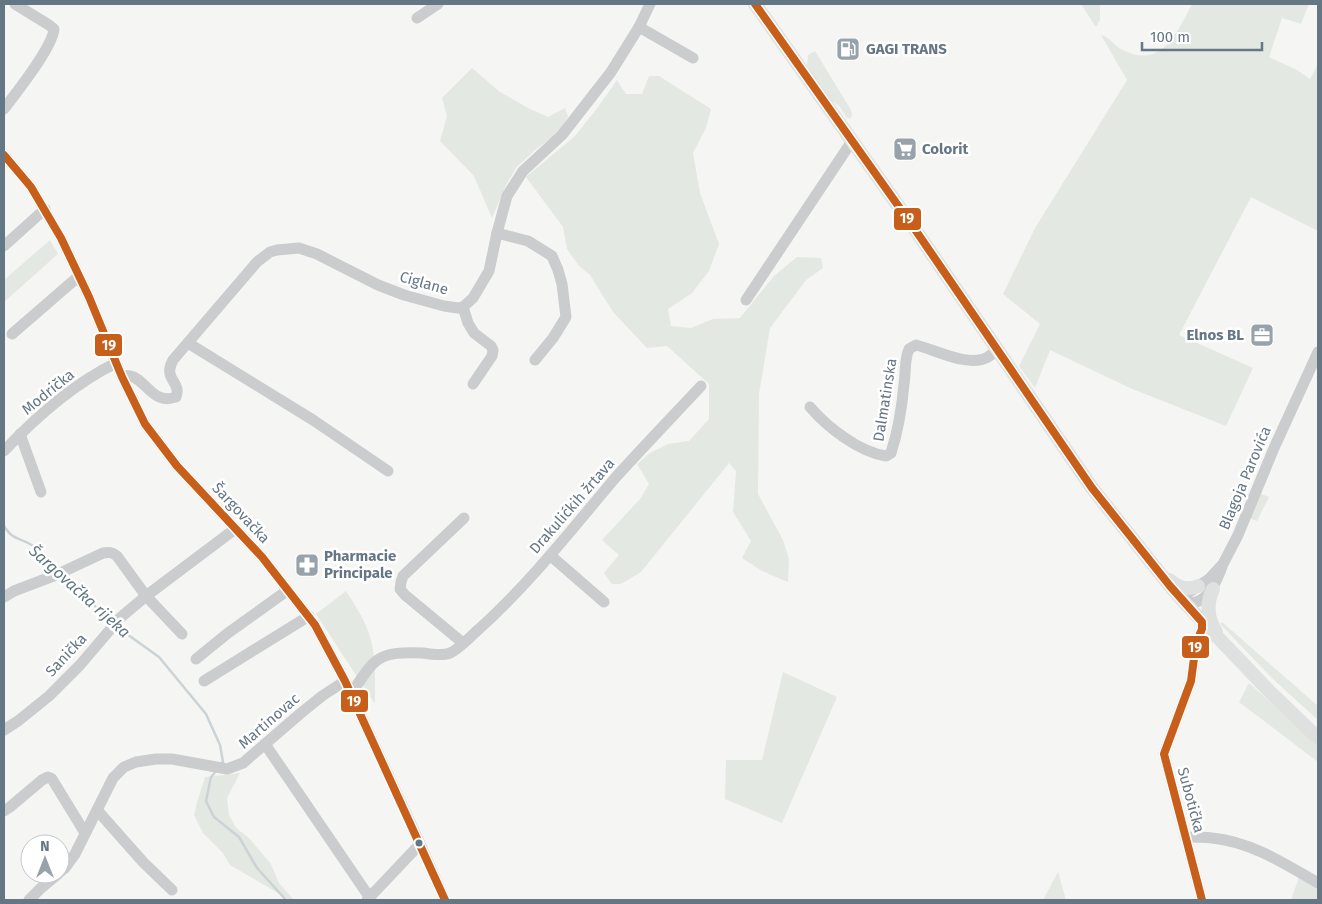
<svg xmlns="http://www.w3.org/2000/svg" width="1322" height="904" font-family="'Fira Sans',sans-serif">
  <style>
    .green { fill: #e4e8e2 }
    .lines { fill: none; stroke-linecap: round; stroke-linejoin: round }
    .stream { stroke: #cbd3d6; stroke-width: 2.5 }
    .minor { stroke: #cacccd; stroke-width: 11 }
    .major { stroke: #dfe0e0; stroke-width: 14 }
    .bus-1-casing { stroke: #fff; stroke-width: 11 }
    .bus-1 { stroke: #c75f1a; stroke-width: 8 }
    .bus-dot { fill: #657684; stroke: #fff; stroke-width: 2 }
    .labels { text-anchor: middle; stroke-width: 5; stroke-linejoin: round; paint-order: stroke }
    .poi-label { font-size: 15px; font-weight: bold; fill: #657684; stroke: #fff; text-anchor: start }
    .street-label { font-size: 15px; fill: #657684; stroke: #fff }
    .water-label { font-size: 16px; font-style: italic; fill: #607780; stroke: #fff }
    .line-badge { stroke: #fff; stroke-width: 2 }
    .badge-label { font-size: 14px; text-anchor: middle; font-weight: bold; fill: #fff }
  </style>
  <rect width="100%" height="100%" fill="#f5f5f4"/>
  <!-- green -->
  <g class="green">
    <path d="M1081,4H1100V20L1096,27Z"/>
    <path d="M1192,4H1309L1301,24L1282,18L1269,57L1297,70L1310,79L1318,64V231L1251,197L1179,335L1253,368L1226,426L1130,388L1050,350L1035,388L1019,366L1040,324L1003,294L1035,228L1127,80L1101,35C1110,37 1114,46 1123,50C1162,70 1177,32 1192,4Z"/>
    <path d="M815,51L851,110L852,116L850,118H847L840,107L831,100L808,70L807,64L808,55Z"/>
    <path d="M472,68L500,92L528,108L548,117L565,108L568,117L558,133L535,150L516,168L506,185L492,218L474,176L440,141L447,116L442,98Z"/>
    <path d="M649,76H659L711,109L706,128L693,153L700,193L719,244L709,271L692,293L668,309L671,326L691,328L713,319L740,318L774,276L797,257L821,258L823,268L806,280L770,328L759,394L758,494L783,540L789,559L788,582L762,571L742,558L751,541L733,512L736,471L729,463L641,572L621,584H612L604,573L619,555L602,540L640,499L649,484L637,464L650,453L668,444L689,441L709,419V384L667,346L647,348L613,312L590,275L579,266L567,249L563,227L526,177L575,136L598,107L617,80L626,94H642Z"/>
    <path d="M50,240L58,254L4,302V280Z"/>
    <path d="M1259,493L1269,497L1257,521L1249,518Z"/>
    <path d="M346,591C353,602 361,614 366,626C377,650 375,678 375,704L316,614Z"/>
    <path d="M1222,622L1318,706V720L1274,680L1220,624Z"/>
    <path d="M783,672L837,697L782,823L725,799L726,760H762Z"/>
    <path d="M1249,683L1318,745V762L1239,702Z"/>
    <path d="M240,773L227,798L229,815L236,828L249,838L271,864L279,883L294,900H290L230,865L223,853L203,833L194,815L198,799L205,777Z"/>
    <path d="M1058,872L1066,900H1043Z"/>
    <path d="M1299,877L1318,888V900H1291Z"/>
  </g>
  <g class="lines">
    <!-- stream -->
    <g class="stream">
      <path d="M4,526C13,540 17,537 30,544C42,550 50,559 58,569"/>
      <path d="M63,575L86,596L110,623"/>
      <path d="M117,627L159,657L206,714L220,745L223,762L221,764"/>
      <path d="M217,770L211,777L206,801L214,817L239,837L257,868L286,900"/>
    </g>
    <!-- minor -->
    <g class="minor">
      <path d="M417,18L438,4"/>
      <path d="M639,27L693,58"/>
      <path d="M4,109C16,93 53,47 54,29L49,25L15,4"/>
      <path d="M4,155L31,187L61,238L89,297L122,377L145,424L177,466L262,557L315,625L345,681L420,844L445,900"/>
      <path d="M497,233L528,241L552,256L558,270L562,284L566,317L553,338L535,360"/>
      <path d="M4,246L45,209"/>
      <path d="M746,300L852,141"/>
      <path d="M463,307L468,323L474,333L491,346L493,350L492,356L473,384"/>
      <path d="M12,334L79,276"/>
      <path d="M188,343L313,420L388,471"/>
      <path d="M122,377C124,376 127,375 130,376C145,378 153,406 176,397C182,381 162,380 173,360L257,262L270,252L277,250L299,248L317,254L378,285L404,295L444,306L458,308L463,307L473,298L489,271L497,233L507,196L523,171L562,135L611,72L639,27L650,4"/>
      <path d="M810,407C827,427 859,452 886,456L891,453C898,431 902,407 904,384C906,373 904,360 909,349L916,345C936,350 969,368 988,357C992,355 994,352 997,349"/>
      <path d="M20,434L41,492"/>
      <path d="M4,451C35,418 75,383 116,363"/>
      <path d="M551,556L604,602"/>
      <path d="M1223,564C1217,581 1207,608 1184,602L1183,600L1185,595L1209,579L1223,564L1238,535L1274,448L1318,352"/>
      <path d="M4,597L14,591L56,575L103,553C109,552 112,552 117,556L146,596L182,634"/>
      <path d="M463,643L405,595L400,589L401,582L403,576L464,518"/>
      <path d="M196,659L228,633L288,590"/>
      <path d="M204,681L309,616"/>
      <path d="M351,694C375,658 377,651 423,653C430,654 444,656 450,653C458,650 472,635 479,629C530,583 572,529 616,477C644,446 673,416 701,386"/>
      <path d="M4,730L18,721L49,696L80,665L120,618L146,596L235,529"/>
      <path d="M265,744L370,898"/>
      <path d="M97,810L143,862L172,890"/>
      <path d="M4,811L10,807L42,780L48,777L52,779L85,833"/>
      <path d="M1185,837C1194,837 1203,837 1212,838C1252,842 1285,864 1318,883"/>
      <path d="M60,872L65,868L75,854L113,778L124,767L136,762L156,759H172L227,769L243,763L301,713L322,696L345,681"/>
      <path d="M29,900L40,889L58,874"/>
      <path d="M367,900L420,844"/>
      <path d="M1202,900L1164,754L1191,681L1196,643L1202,629V622"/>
    </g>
    <!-- major -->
    <g class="major">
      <path d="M755,4L914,228L1092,488L1170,586L1184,602L1270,692L1318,738"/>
      <path d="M1169,580C1178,587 1187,591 1198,586"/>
      <path d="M1213,589C1206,604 1207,618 1216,632"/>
    </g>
    <!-- bus-1 casing -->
    <g class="bus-1-casing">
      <g id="bus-1">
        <path d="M755,4L914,228L1092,488L1170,586L1202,622V629L1196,643L1191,681L1164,754L1202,900"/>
        <path d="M4,155L31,187L61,238L89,297L122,377L145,424L177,466L262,557L315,625L345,681L445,900"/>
      </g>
    </g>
    <!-- bus-1 -->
    <use href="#bus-1" class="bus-1"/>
  </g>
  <!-- icons -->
  <defs>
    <g id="fuel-square" transform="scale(1.25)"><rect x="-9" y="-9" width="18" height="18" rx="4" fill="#97a2ab" stroke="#fff"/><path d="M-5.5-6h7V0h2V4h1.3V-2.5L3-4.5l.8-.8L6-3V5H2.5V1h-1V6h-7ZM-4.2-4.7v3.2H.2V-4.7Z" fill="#fff"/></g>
    <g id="supermarket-square" transform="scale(1.25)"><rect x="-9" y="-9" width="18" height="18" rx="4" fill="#97a2ab" stroke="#fff"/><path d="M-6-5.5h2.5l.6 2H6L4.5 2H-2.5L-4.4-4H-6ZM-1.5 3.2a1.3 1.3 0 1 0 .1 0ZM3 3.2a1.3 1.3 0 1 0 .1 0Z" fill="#fff"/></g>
    <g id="office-square" transform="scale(1.25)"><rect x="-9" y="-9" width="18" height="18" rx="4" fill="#97a2ab" stroke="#fff"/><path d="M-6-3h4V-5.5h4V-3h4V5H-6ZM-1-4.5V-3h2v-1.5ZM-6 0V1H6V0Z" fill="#fff"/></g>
    <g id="pharmacy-square" transform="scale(1.25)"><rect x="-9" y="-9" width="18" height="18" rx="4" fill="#97a2ab" stroke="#fff"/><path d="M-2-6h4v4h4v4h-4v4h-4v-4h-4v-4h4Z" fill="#fff"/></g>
  </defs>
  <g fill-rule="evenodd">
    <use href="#fuel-square" x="848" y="49"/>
    <use href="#supermarket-square" x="905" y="149"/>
    <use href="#office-square" x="1262" y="335"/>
    <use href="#pharmacy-square" x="307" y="565"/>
  </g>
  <!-- markers -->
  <circle class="bus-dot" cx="419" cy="843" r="4.5"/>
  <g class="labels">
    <!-- poi labels -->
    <g class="poi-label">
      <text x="866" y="54">GAGI TRANS</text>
      <text x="922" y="154">Colorit</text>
      <text x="1244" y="340" text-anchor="end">Elnos BL</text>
      <text x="324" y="561">Pharmacie<tspan x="324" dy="17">Principale</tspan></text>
    </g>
    <!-- street labels -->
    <g class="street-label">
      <text transform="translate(424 283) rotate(16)" y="5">Ciglane</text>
      <text transform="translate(48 392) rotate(-39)" y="5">Modrička</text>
      <text transform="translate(885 400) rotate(-81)" y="5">Dalmatinska</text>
      <text transform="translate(1245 478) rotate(-67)" y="5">Blagoja Parovića</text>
      <text transform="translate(572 506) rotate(-49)" y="5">Drakulićkih žrtava</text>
      <text transform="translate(241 513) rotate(47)" y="5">Šargovačka</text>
      <text transform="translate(66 655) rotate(-47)" y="5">Sanička</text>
      <text transform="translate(269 721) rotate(-41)" y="5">Martinovac</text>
      <text transform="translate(1191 800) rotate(75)" y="5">Subotička</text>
    </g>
    <!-- water labels -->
    <g class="water-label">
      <text transform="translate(80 591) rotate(42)" y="6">Šargovačka rijeka</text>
    </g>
  </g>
  <g class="line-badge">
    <rect x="893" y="207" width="29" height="24" rx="5" fill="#c75f1a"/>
    <rect x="94" y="333" width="29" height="24" rx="5" fill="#c75f1a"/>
    <rect x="1181" y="635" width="29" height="24" rx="5" fill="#c75f1a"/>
    <rect x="340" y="689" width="29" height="24" rx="5" fill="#c75f1a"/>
  </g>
  <g class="badge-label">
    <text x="907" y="223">19</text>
    <text x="109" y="350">19</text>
    <text x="1195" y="652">19</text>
    <text x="354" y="706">19</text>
  </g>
  <!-- border -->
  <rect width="1322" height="904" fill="none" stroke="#657684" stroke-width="10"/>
  <!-- north arrow -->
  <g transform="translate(45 859)"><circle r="24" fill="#ffffff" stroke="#c1c8ce"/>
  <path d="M0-4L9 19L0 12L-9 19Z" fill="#97a2ab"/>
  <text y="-8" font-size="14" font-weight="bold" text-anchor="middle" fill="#657684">N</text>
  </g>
  <!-- scale -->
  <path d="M1142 42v8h120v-8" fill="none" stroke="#657684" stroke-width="2.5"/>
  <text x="1150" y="42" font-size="15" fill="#657684" stroke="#ffffff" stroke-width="4" paint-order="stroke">100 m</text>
</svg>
